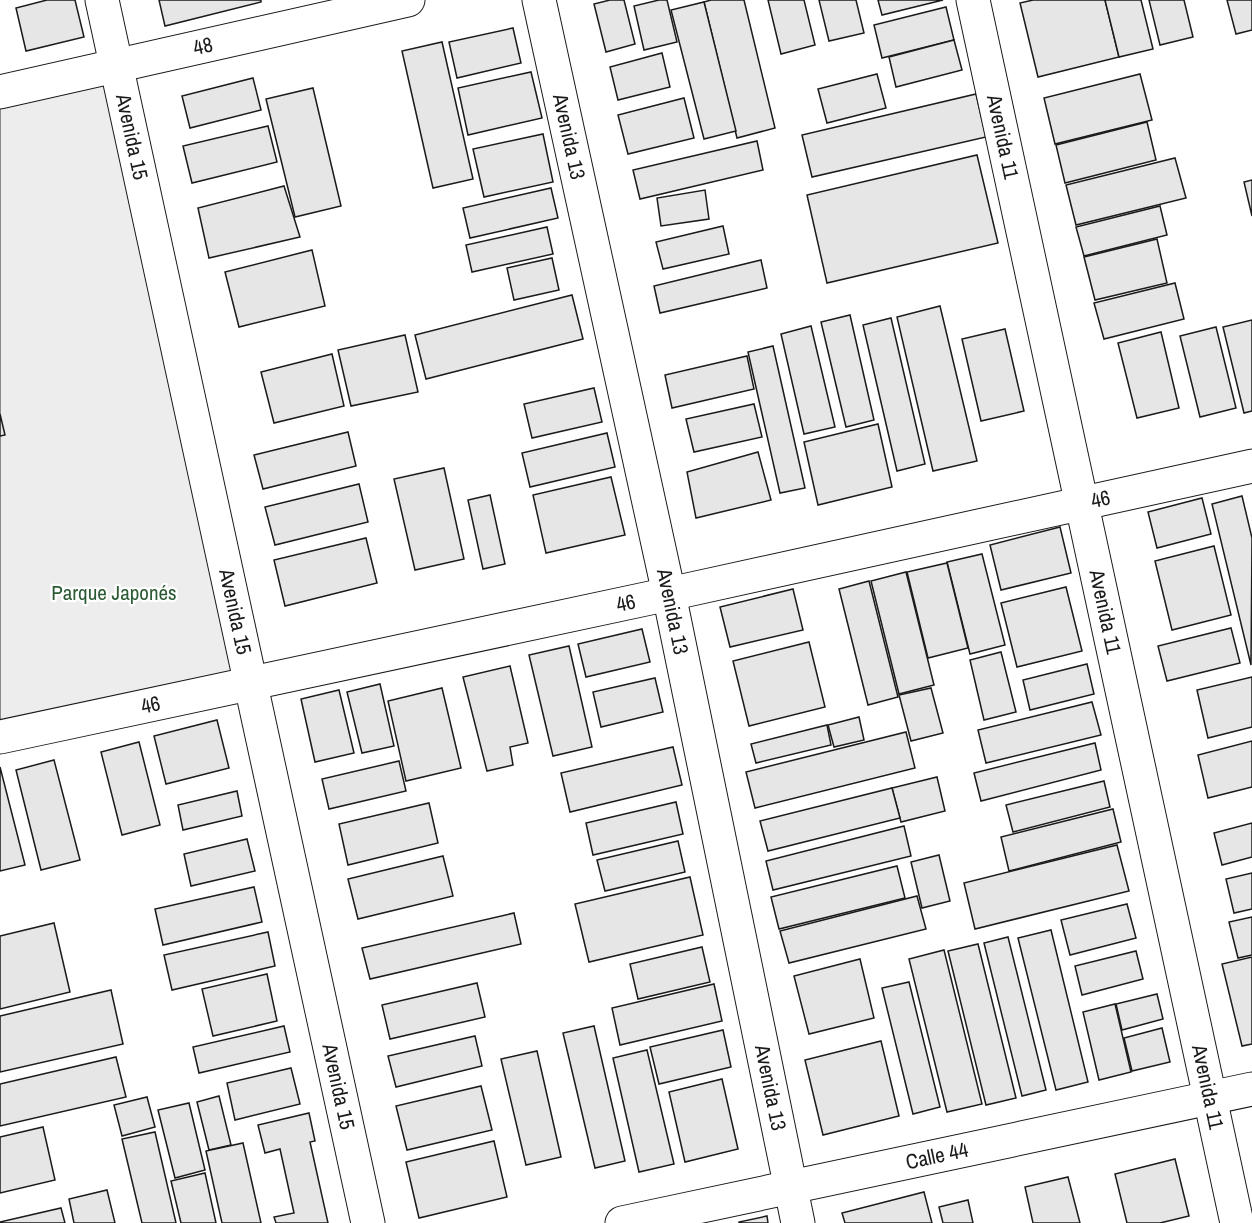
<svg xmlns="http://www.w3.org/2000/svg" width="1252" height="1223" font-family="'Archivo Narrow',sans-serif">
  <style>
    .built { fill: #ededed; stroke: #6a6a6a; stroke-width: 1.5 }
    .building { fill: #e6e6e6; stroke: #1a1a1a; stroke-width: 1.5 }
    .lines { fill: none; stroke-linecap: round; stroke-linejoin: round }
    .minor-casing { stroke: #1a1a1a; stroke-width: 35 }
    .minor { stroke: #fff; stroke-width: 33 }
    .labels { text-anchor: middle; stroke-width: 4.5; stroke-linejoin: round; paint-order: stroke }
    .street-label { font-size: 21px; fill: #1a1a1a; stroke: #fff }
    .park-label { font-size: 21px; fill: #2b5a34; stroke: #fff }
  </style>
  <rect width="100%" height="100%" fill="#fff"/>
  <!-- built -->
  <path class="built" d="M117,66L251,683L0,737V92Z"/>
  <!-- building -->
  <g class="building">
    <path d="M47,0H75L84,37L26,51L16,8Z"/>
    <path d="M159,0H261V2L165,26Z"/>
    <path d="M610,0H624L635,44L606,52L594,4Z"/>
    <path d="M659,0H667L677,42L644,50L634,6Z"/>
    <path d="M711,0H744L775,128L737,138L704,2Z"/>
    <path d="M768,0H804L815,45L781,54Z"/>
    <path d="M819,0H856L864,33L829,41Z"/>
    <path d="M878,0H943L882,15Z"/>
    <path d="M1033,0H1105L1119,57L1038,77L1020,3Z"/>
    <path d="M1105,0H1141L1153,49L1119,57Z"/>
    <path d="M1149,0H1184L1193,37L1160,45Z"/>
    <path d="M1227,0H1252V30L1236,34Z"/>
    <path d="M704,2L736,131L704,139L671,10Z"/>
    <path d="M946,7L954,40L882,58L874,25Z"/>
    <path d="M513,28L521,63L457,78L449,42Z"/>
    <path d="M954,40L962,70L896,87L889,57Z"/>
    <path d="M442,42L473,179L433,188L402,51Z"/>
    <path d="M662,53L670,87L618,100L610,67Z"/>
    <path d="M531,72L542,118L468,135L458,88Z"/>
    <path d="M877,74L886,108L827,123L818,89Z"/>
    <path d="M1140,74L1152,120L1055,144L1044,98Z"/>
    <path d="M253,78L261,110L190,128L182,96Z"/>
    <path d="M313,88L341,206L295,217L266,99Z"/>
    <path d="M976,94L986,137L812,177L802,135Z"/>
    <path d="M684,98L694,138L628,154L618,115Z"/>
    <path d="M1147,122L1156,160L1065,183L1056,145Z"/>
    <path d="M268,126L277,162L192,183L183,146Z"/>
    <path d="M543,134L553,182L484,197L473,149Z"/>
    <path d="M757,141L763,170L640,199L633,170Z"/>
    <path d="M977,155L998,243L827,283L807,195Z"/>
    <path d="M1175,158L1186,198L1076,225L1066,185Z"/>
    <path d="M1252,180V216L1244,182Z"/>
    <path d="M284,186L300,237L209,258L198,208Z"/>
    <path d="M551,188L558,218L470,238L463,208Z"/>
    <path d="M705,190L709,219L661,226L657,198Z"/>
    <path d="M1160,206L1167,235L1084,256L1076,227Z"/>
    <path d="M723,226L729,254L663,269L656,242Z"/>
    <path d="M547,227L553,254L472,272L466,245Z"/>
    <path d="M1157,239L1167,283L1095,300L1084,257Z"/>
    <path d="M312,250L325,306L239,327L225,272Z"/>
    <path d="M552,258L559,290L514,300L507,268Z"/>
    <path d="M761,260L767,288L660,313L654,286Z"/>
    <path d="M1175,283L1184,319L1104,339L1094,303Z"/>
    <path d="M572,295L583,339L426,379L415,335Z"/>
    <path d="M940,306L977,461L933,471L897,317Z"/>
    <path d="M850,315L874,420L846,427L821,322Z"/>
    <path d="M891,318L925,464L897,471L863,325Z"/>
    <path d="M1252,320V411L1244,413L1223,327Z"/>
    <path d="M811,326L835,427L804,434L781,334Z"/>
    <path d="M1216,327L1236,408L1200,417L1180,336Z"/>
    <path d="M1005,329L1024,411L981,421L962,339Z"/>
    <path d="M1161,332L1179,408L1137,418L1118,343Z"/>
    <path d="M405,335L418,392L351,406L338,350Z"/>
    <path d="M773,346L805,488L780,493L748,352Z"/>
    <path d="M332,354L344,406L274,423L261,372Z"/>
    <path d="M747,356L754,389L672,408L665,375Z"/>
    <path d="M594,388L602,422L532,438L524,404Z"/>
    <path d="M754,404L762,437L694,452L686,419Z"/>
    <path d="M0,414L5,435L0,436Z"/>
    <path d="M878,424L892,487L818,505L804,442Z"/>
    <path d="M348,432L356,466L263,489L254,455Z"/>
    <path d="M607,433L615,467L530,487L522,453Z"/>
    <path d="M758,452L771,500L696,518L687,472Z"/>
    <path d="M444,468L464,559L415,570L394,479Z"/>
    <path d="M611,477L625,535L546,553L533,495Z"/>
    <path d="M359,484L368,522L275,545L265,507Z"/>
    <path d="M490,495L505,564L483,569L468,500Z"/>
    <path d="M1242,496L1252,538L1251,665L1212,504Z"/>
    <path d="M1202,498L1211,534L1157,548L1148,512Z"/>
    <path d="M1060,527L1071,573L1001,590L990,545Z"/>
    <path d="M366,538L377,583L285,606L274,560Z"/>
    <path d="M1214,546L1231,615L1172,630L1155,561Z"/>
    <path d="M982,554L1005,645L970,654L947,562Z"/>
    <path d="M947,563L968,648L928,658L907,572Z"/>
    <path d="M906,572L934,685L899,694L871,581Z"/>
    <path d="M869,581L898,697L868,705L839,589Z"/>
    <path d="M1066,587L1082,651L1017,667L1001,603Z"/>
    <path d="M793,589L803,630L730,647L720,607Z"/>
    <path d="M1231,628L1240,663L1167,681L1158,646Z"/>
    <path d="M642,629L650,662L586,677L578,644Z"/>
    <path d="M809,642L825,707L749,726L733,661Z"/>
    <path d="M569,646L592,747L553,756L529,655Z"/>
    <path d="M1001,652L1016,712L984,720L970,660Z"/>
    <path d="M1087,664L1094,694L1030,710L1023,680Z"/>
    <path d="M510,666L528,743L510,747L513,765L487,771L463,677Z"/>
    <path d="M1252,677V727L1208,738L1197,690Z"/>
    <path d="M655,678L663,712L601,727L593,692Z"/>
    <path d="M380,684L394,746L362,753L347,692Z"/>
    <path d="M442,688L461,768L406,781L388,701Z"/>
    <path d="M931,688L943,733L911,741L899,695Z"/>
    <path d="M339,690L354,753L315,762L301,699Z"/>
    <path d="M1092,702L1101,735L986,763L978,730Z"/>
    <path d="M859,717L864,740L834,747L828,725Z"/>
    <path d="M217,720L229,768L166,784L154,736Z"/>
    <path d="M827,725L831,745L756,763L751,744Z"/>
    <path d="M906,732L915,768L755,808L746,772Z"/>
    <path d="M1252,741V787L1208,798L1198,755Z"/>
    <path d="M139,742L160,825L122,835L101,752Z"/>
    <path d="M1095,743L1101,770L981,801L974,773Z"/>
    <path d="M673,747L682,785L570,812L561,773Z"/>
    <path d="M54,760L80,860L41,870L16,770Z"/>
    <path d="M399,761L406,791L329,809L322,779Z"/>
    <path d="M0,767L25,865L0,871Z"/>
    <path d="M937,777L945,811L901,822L892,788Z"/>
    <path d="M1104,781L1110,807L1013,832L1006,805Z"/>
    <path d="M892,788L900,818L768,851L760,821Z"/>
    <path d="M237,791L242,816L183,830L178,805Z"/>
    <path d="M676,802L683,834L593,855L586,823Z"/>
    <path d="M429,803L438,843L348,865L339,824Z"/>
    <path d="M1113,809L1121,842L1009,871L1001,837Z"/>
    <path d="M1252,823V857L1222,865L1214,833Z"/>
    <path d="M904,826L911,856L773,890L766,861Z"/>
    <path d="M247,839L255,871L191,886L184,854Z"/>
    <path d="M678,841L685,872L605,891L597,860Z"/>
    <path d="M1117,845L1129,891L975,929L964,883Z"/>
    <path d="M939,855L950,901L922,908L911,862Z"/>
    <path d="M443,856L453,896L358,919L348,879Z"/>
    <path d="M897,866L905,898L779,929L771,897Z"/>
    <path d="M1252,873V909L1234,913L1226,879Z"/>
    <path d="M690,877L703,935L589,962L575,904Z"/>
    <path d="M254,887L262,922L163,945L155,909Z"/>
    <path d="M917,896L926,929L789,963L780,931Z"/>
    <path d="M1127,904L1136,938L1070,955L1061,920Z"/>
    <path d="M514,913L521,944L370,979L362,948Z"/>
    <path d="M1252,917V955L1238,958L1229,922Z"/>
    <path d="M54,923L70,992L0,1009V936Z"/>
    <path d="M1051,930L1088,1082L1056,1090L1018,938Z"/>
    <path d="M268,932L275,966L172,990L164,955Z"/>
    <path d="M1008,937L1046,1090L1022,1096L984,943Z"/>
    <path d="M978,944L1016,1098L986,1105L948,951Z"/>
    <path d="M702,947L710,982L638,999L630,964Z"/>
    <path d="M944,950L982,1104L947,1112L909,959Z"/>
    <path d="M1136,951L1143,979L1082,995L1075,966Z"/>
    <path d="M1252,957V1044L1242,1046L1222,964Z"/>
    <path d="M860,959L874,1018L809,1034L794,976Z"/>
    <path d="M267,974L277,1021L213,1036L202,989Z"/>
    <path d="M909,982L940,1107L913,1114L882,988Z"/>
    <path d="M477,983L485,1017L390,1039L382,1005Z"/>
    <path d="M714,984L722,1021L620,1045L612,1008Z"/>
    <path d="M111,990L123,1044L0,1072V1016Z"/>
    <path d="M1157,994L1163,1019L1122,1030L1116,1004Z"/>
    <path d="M1115,1004L1131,1072L1099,1080L1083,1012Z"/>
    <path d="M284,1026L290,1052L199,1073L193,1047Z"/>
    <path d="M594,1026L625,1161L595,1168L563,1033Z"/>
    <path d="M1162,1028L1170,1062L1132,1071L1124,1038Z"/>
    <path d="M723,1030L731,1067L659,1084L650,1047Z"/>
    <path d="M475,1036L482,1066L396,1087L388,1056Z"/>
    <path d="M881,1041L899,1116L823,1135L805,1060Z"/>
    <path d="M647,1050L674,1164L639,1172L613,1058Z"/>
    <path d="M537,1051L561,1157L526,1165L501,1059Z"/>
    <path d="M116,1057L126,1097L0,1126V1084Z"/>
    <path d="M291,1068L300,1104L235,1120L227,1083Z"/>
    <path d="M722,1079L738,1149L685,1162L669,1092Z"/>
    <path d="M481,1086L492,1130L407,1150L396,1106Z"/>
    <path d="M219,1096L231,1145L209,1150L197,1102Z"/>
    <path d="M147,1097L155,1127L122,1136L114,1105Z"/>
    <path d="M189,1103L205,1170L175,1178L158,1110Z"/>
    <path d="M309,1113L315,1141L310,1142L328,1223H276L274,1217L294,1213L280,1149L265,1153L258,1125Z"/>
    <path d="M43,1127L55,1180L0,1193V1137Z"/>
    <path d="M155,1132L176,1223H142L122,1139Z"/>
    <path d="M494,1141L507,1197L419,1218L406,1162Z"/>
    <path d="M243,1143L261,1223H222L206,1151Z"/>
    <path d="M1175,1159L1189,1216L1160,1223H1127L1115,1174Z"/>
    <path d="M205,1173L216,1223H181L171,1181Z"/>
    <path d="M1068,1177L1080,1223H1033L1025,1187Z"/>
    <path d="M107,1190L115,1223H74L69,1199Z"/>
    <path d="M924,1192L932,1223H845L842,1213Z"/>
    <path d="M968,1200L973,1223H943L939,1207Z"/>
    <path d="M61,1208L65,1223H0V1222Z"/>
    <path d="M767,1216L768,1223H739V1222Z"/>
  </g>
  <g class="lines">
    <!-- minor casing -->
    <g class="minor-casing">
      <g id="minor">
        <path id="s1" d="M102,0L368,1223"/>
        <path id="s2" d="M539,0L669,594L798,1223"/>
        <path id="s3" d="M973,0L1237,1223"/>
        <path id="s4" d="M0,92L408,0"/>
        <path id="s5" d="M0,737L669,594L1252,466"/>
        <path id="s6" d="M622,1223L1252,1089"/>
      </g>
    </g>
    <!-- minor -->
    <use href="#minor" class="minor"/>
  </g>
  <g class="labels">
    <!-- street labels -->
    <g class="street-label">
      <text dy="7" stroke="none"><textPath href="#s4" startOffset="208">48</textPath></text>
      <text dy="7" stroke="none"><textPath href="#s2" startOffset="140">Avenida 13</textPath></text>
      <text dy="7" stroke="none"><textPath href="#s3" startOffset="140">Avenida 11</textPath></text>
      <text dy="7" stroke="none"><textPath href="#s1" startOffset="140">Avenida 15</textPath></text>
      <text dy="7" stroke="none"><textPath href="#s5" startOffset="1126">46</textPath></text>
      <text dy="7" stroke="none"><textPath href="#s5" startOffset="640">46</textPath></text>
      <text dy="7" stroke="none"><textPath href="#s2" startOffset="626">Avenida 13</textPath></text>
      <text dy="7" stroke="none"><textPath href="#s3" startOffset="626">Avenida 11</textPath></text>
      <text dy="7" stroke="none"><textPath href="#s1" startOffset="626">Avenida 15</textPath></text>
      <text dy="7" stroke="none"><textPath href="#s5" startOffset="154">46</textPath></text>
      <text dy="7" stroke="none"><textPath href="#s1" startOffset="1112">Avenida 15</textPath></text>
      <text dy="7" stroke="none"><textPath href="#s2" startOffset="1112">Avenida 13</textPath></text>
      <text dy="7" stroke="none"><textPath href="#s3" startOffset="1112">Avenida 11</textPath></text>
      <text dy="7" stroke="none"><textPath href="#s6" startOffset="322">Calle 44</textPath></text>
    </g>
    <!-- park labels -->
    <g class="park-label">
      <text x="114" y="600">Parque Japonés</text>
    </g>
  </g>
</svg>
